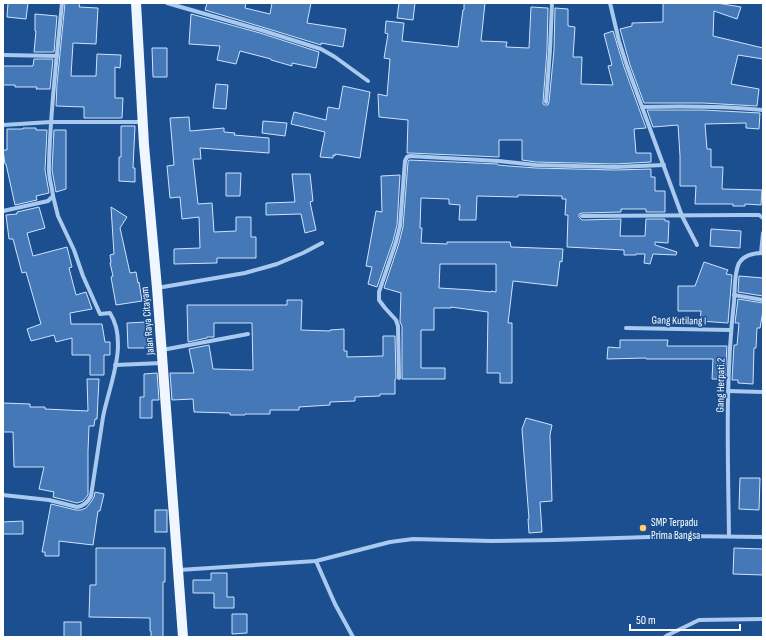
<svg xmlns="http://www.w3.org/2000/svg" width="766" height="640" font-family="'Sofia Sans Condensed',sans-serif">
  <style>
    .building { fill: #4478b7; stroke: #cfe3fa; fill-rule: evenodd }
    .lines { fill: none; stroke-linecap: round; stroke-linejoin: round }
    .street { stroke: #a9c9ee; stroke-width: 4 }
    .primary { stroke: #f0f6ff; stroke-width: 10 }
    .poi-dot { fill: #ffd166; stroke: #1b4f8f; stroke-width: 1.5 }
    .labels { text-anchor: middle; stroke-width: 3; stroke-linejoin: round; paint-order: stroke }
    .street-label { font-size: 11px; fill: #fff; stroke: #1b4f8f }
    .poi-label { font-size: 11px; fill: #fff; stroke: #1b4f8f; text-anchor: start }
  </style>
  <rect width="100%" height="100%" fill="#1b4f8f"/>
  <!-- building -->
  <g class="building">
    <path d="M8,3H28L26,19L7,17Z"/>
    <path d="M65,3H80L79,7L98,8L96,44L73,43L71,76H96L97,54L121,55L120,68L115,67V98H123L122,118H84V107L56,106L57,84Z"/>
    <path d="M207,3H246L245,8L270,14L272,3H311L307,23L346,29L343,47L321,43V45L262,27L205,10Z"/>
    <path d="M399,3H415L413,20L397,18Z"/>
    <path d="M464,3H485L481,41L507,42L506,47L529,48L531,7L548,8L547,50L543,102V104L545,105H548L549,102L554,50L555,8L568,9V26L575,27L573,57H582L581,84L613,85L608,66L612,65L604,34L613,31L624,67L646,128L634,129L636,153H651V162L615,164L536,162L522,160V140H499V157L410,153H407L408,120L379,117L378,94L387,96L390,59L384,58L388,34L385,33L386,21L404,23L402,41L458,47L463,10H464Z"/>
    <path d="M663,3H717L741,7L737,19L714,11L713,36L763,48V59L738,55L731,84L759,89L757,106L703,103H644L630,65L620,29L632,26V23L663,22Z"/>
    <path d="M35,14L57,16L54,52H34L36,31H35Z"/>
    <path d="M191,14L260,33L319,52L316,68L292,63V66L271,60V59L240,51L236,64L217,60L220,46L189,44Z"/>
    <path d="M152,48H167V77H153Z"/>
    <path d="M34,59H53L50,89H36L37,87H15V85H3V66H33Z"/>
    <path d="M216,84L228,85L226,109L213,108Z"/>
    <path d="M343,86L370,92L360,158L335,154V156L333,155V158L320,157L325,132L291,124L294,112L326,120L328,107L339,109Z"/>
    <path d="M647,110H703L760,113L759,129L746,128V123L705,124L707,149H711V167H723L722,189L762,190L761,205L745,204V206H733V204H695L696,186H680V156L678,125L653,127Z"/>
    <path d="M189,117L190,131L224,128V132L235,133L234,135L269,138V153L200,148L201,159H193L198,204L212,203L214,232L236,231V217H251V237H256V258H217V263L174,264V249L200,248L199,217L182,219L180,197L170,198L167,166L174,165L170,118Z"/>
    <path d="M263,121L287,123L285,136L262,133Z"/>
    <path d="M121,126H135L133,168H135V182L119,181V157H121Z"/>
    <path d="M23,128H36V130H47L45,170L49,193L36,196L37,200L15,205L6,164H5L3,150H7V129H23Z"/>
    <path d="M54,130H66V189L56,192L52,170Z"/>
    <path d="M409,160L498,164V165L509,166L536,168L615,170L651,169V177H655V191H665V212H646V209H621V212L582,213L579,214V217L582,220L621,219L620,236H645L646,219H665V221H669L668,243L655,242V245L677,252L676,255L653,254L650,264L644,263L645,254H636V255H624V250L567,247L568,215H565L566,199H562V196L518,195V197L477,196L476,220H459L460,205L449,204V199L421,198L420,228H422L421,243L447,244V242H510L511,247L563,249L562,262L560,261L557,286L513,281L508,323H512V383H500V373H487L488,312L451,307V308H434V330H421V368H445V379H402V326L400,322L401,293L384,288L399,243L403,227L408,162ZM440,264H496V292L491,291V292L472,290L439,288Z"/>
    <path d="M226,173H241L240,196H226Z"/>
    <path d="M292,174H310L313,201L310,202L316,230L305,233L301,214L266,215V203L295,202Z"/>
    <path d="M400,175L397,225L393,241L377,287L368,284L372,267L366,266L376,211L382,212L381,176Z"/>
    <path d="M39,207L45,228L27,233L33,256L67,247L72,267L69,268L76,295L86,292L92,309L70,313L71,324H102L105,342H110V355H104V375H90V355H72V338L56,342L54,335L31,341L27,329L41,324L26,272L22,273L13,239H9L6,215L17,214V212Z"/>
    <path d="M111,207L127,217L120,228L130,273L136,272L138,283L139,282L142,301L116,305L111,277L113,276L110,263H111L110,255L114,254Z"/>
    <path d="M711,229L741,231L740,248L710,246Z"/>
    <path d="M704,262L728,270L726,274L732,275L728,323L700,321L701,311H678V286H695Z"/>
    <path d="M739,276L763,278V296L738,292Z"/>
    <path d="M738,299L763,303V311L760,328H757L756,348H754L753,384L738,383V380H732L734,345H737L739,323H735Z"/>
    <path d="M287,300H302L301,330L330,331V330L344,329V351H347V357L383,356V336H395L396,379H395V394H380V396L355,397V401L330,402V405L299,407V410H270V414H245V415H230V413L194,412L193,399L172,400L170,373H194L189,349L209,345L213,369L253,370L252,323H214V337H207V338L188,342L187,305H287Z"/>
    <path d="M146,322L147,348H128L127,323Z"/>
    <path d="M620,340H668L667,346H727L725,379H712L713,359H646V358L607,359L608,347L620,348Z"/>
    <path d="M157,373L159,400H152V418H140V397H144V374Z"/>
    <path d="M87,379H99L97,419H95L94,426H89L88,451V495L83,501L77,503L53,497L54,492L39,489L44,467H14L13,432H3V403L30,404V407H45V409L88,411Z"/>
    <path d="M526,418L552,425L550,435L552,501L540,502L542,532L529,533L528,519H529L522,429Z"/>
    <path d="M740,478H760L759,510L739,509Z"/>
    <path d="M95,492L104,494L100,511H98L93,545L59,541V556H45V552H42L51,504L76,510H81L86,508L91,502L94,497Z"/>
    <rect x="155" y="510" width="12" height="22"/>
    <path d="M23,521V534H3V522Z"/>
    <path d="M96,548H165V582H163V637H151V631H150V618L89,617L90,585H96Z"/>
    <path d="M734,548L763,549V575L733,574Z"/>
    <path d="M211,573H227V597H234V608H214V593H193V580H211Z"/>
    <path d="M232,614H247V633L232,634Z"/>
    <rect x="64" y="622" width="17" height="15"/>
  </g>
  <g class="lines">
    <!-- street -->
    <g class="street">
      <path d="M167,3L261,30L321,49L335,57L368,81"/>
      <path d="M610,3L619,41L627,66L682,216L697,245"/>
      <path d="M3,55L57,56"/>
      <path d="M546,102L550,50L552,3"/>
      <path d="M642,107C683,106 723,106 763,110"/>
      <path d="M3,125L51,122H143"/>
      <path d="M3,211L48,201L53,196C52,186 48,176 49,166C50,111 57,57 62,3"/>
      <path d="M582,216L743,215H759L763,218"/>
      <path d="M761,253L763,233"/>
      <path d="M157,288L245,273L263,268L277,264L303,253L322,243"/>
      <path d="M734,295L763,300"/>
      <path d="M626,328L730,330"/>
      <path d="M162,350L248,334"/>
      <path d="M115,365L162,363"/>
      <path d="M399,378L398,326L396,320L385,308L379,300V292L396,242L400,226L405,161L407,157L410,156L499,161L536,165L615,167L664,165"/>
      <path d="M728,391L763,392"/>
      <path d="M3,495L49,500L77,507C84,506 88,502 91,496C95,470 99,443 103,417C109,386 129,343 110,313L100,314L83,276L74,250L58,216L53,196"/>
      <path d="M729,536C728,458 725,380 734,302C735,291 734,273 739,263C744,255 754,253 763,253"/>
      <path d="M316,561L335,604L353,637"/>
      <path d="M179,570L316,561L390,542L413,539L492,541L554,540L681,536L763,537"/>
      <path d="M665,637L668,635L699,620L763,619"/>
    </g>
    <!-- primary -->
    <path class="primary" d="M136,3L144,145L157,288L183,637"/>
  </g>
  <!-- markers -->
  <circle class="poi-dot" cx="643" cy="528" r="4"/>
  <g class="labels">
    <!-- street labels -->
    <g class="street-label">
      <text transform="translate(679 320) rotate(1)" y="4">Gang Kutilang I</text>
      <text transform="translate(147 321) rotate(-95)" y="4">Jalan Raya Citayam</text>
      <text transform="translate(720 385) rotate(-89)" y="4">Gang Herpati.2</text>
    </g>
    <!-- poi labels -->
    <g class="poi-label">
      <text x="651" y="526">SMP Terpadu<tspan x="651" dy="13">Prima Bangsa</tspan></text>
    </g>
  </g>
  <!-- border -->
  <rect width="766" height="640" fill="none" stroke="#ffffff" stroke-width="8"/>
  <!-- scale -->
  <path d="M630 624v6h110v-6" fill="none" stroke="#ffffff" stroke-width="2"/>
  <text x="636" y="624" font-size="12" fill="#ffffff" stroke="#1b4f8f" stroke-width="3" paint-order="stroke">50 m</text>
</svg>
